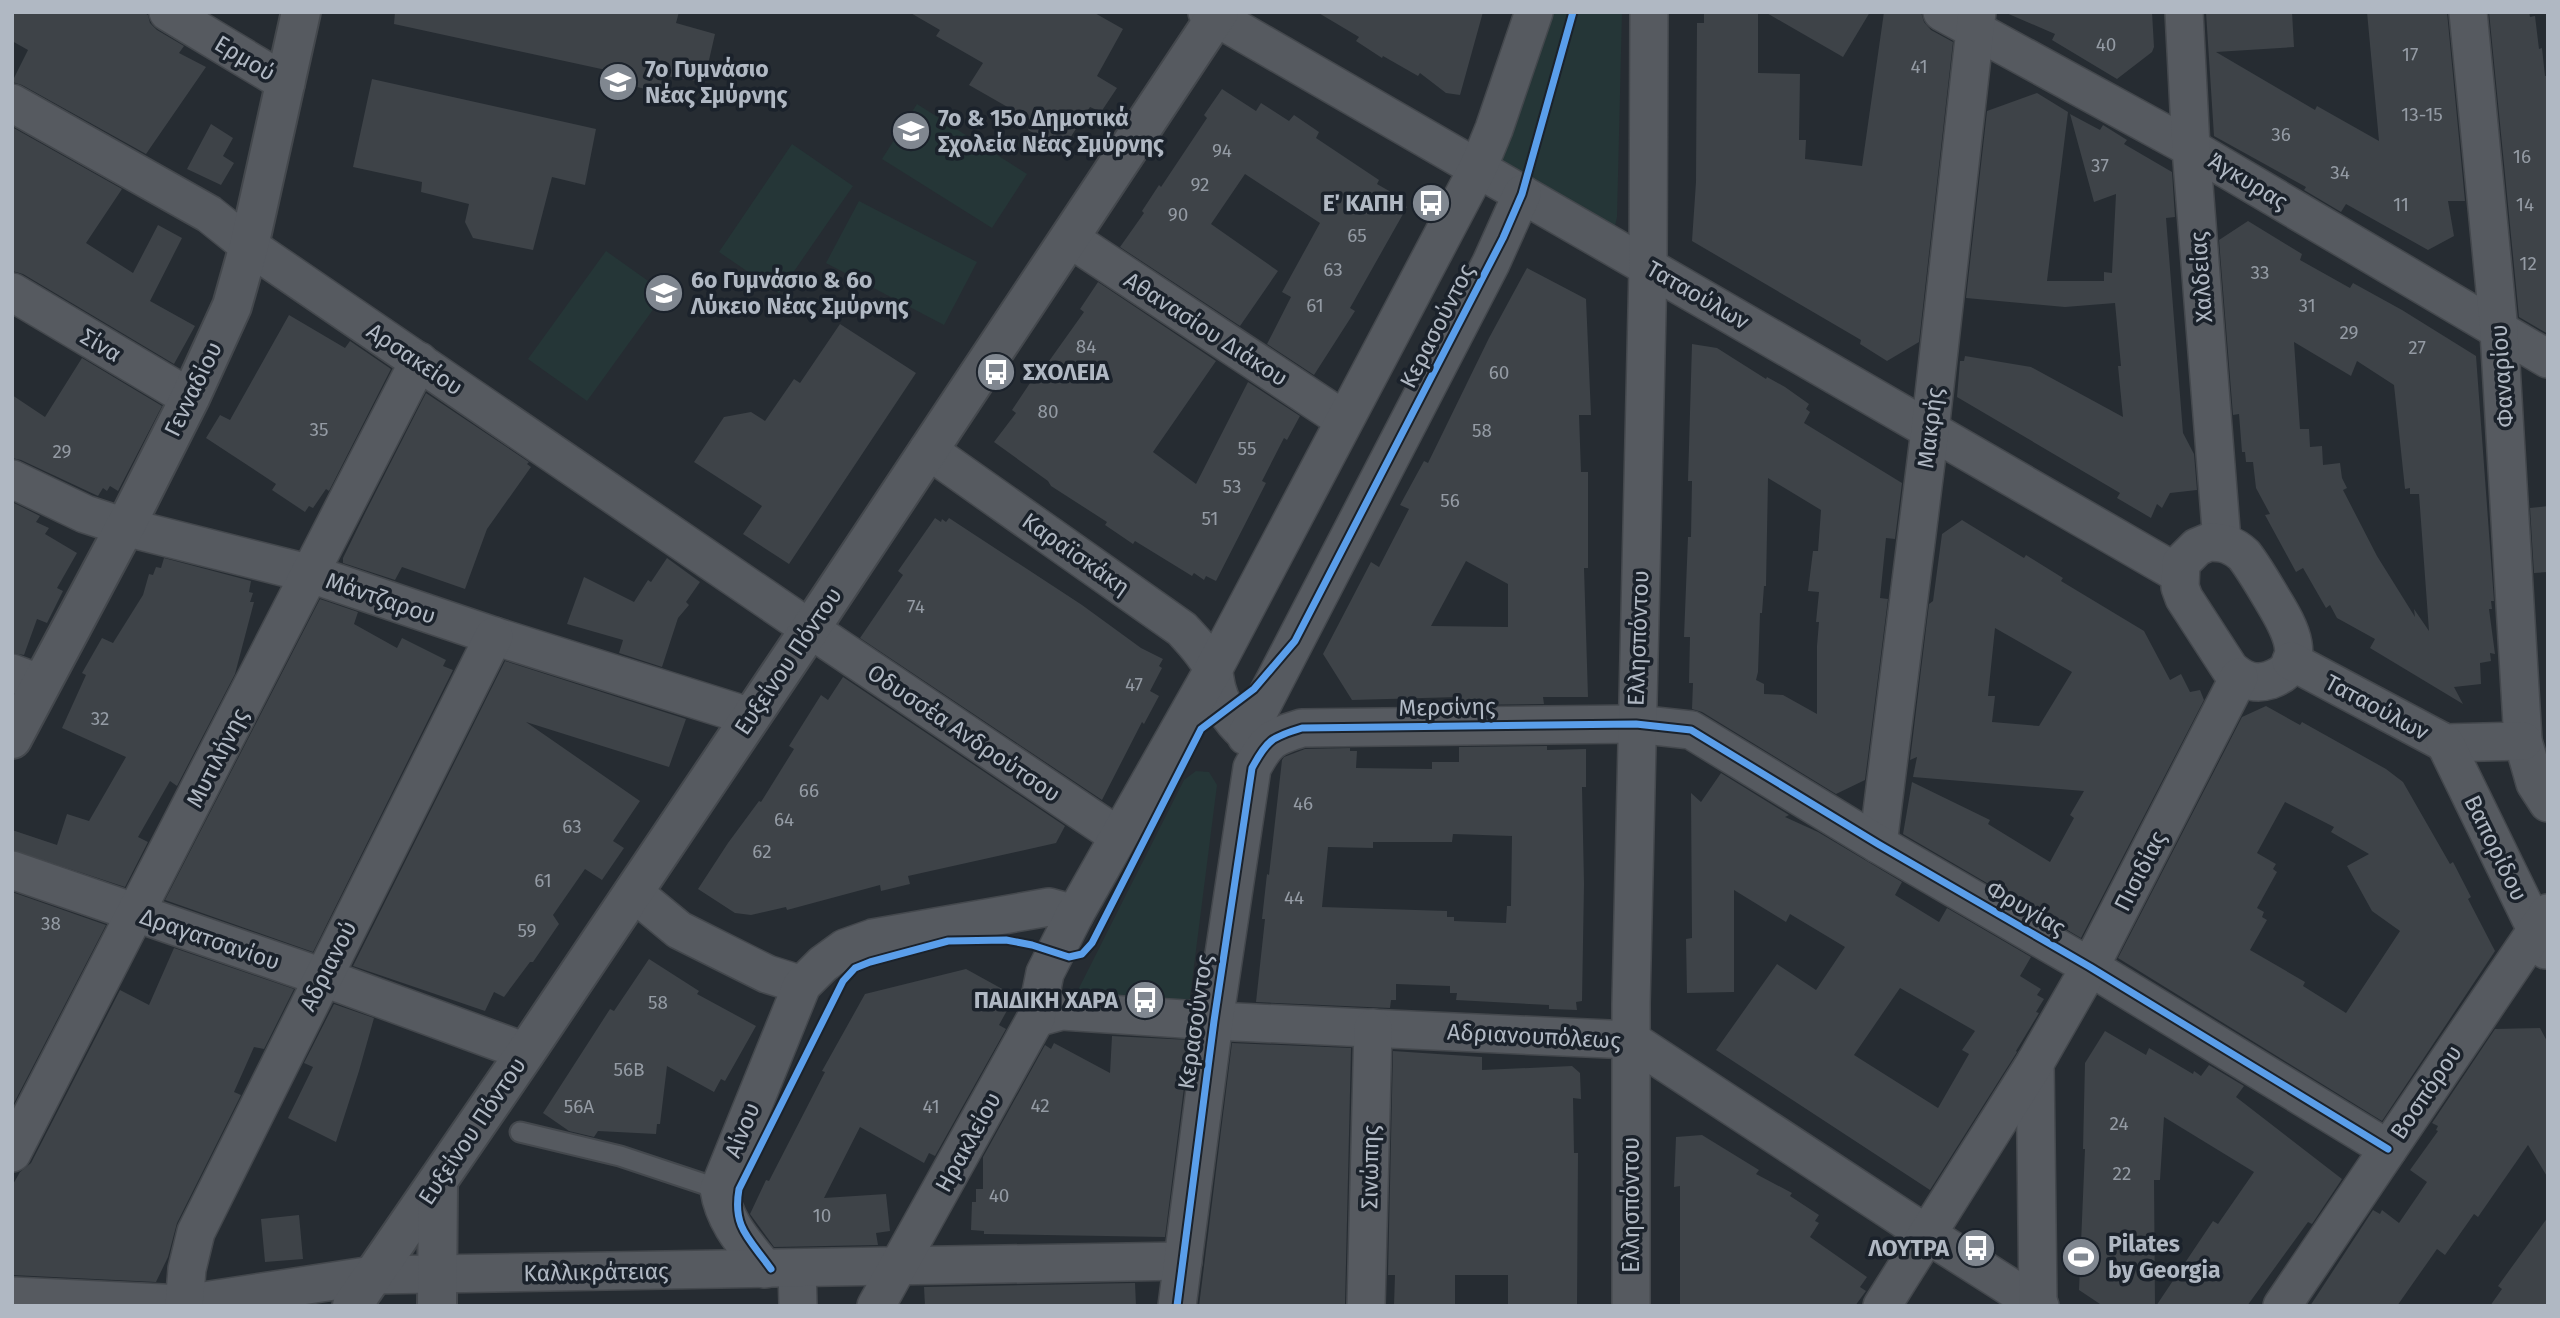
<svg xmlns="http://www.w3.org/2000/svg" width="2560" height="1318" font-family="'Fira Sans',sans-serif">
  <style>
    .green { fill: #253637 }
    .building { fill: #3e4348; fill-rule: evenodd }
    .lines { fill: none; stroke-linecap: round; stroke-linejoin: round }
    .service-casing { stroke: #44484d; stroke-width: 23 }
    .minor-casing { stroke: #44484d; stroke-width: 40 }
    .tertiary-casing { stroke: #44484d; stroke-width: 42 }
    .service { stroke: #565a60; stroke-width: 19 }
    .minor { stroke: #565a60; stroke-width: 37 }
    .tertiary { stroke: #565a60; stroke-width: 38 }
    .cycleway-casing { stroke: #1b222b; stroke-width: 11 }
    .cycleway { stroke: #5a9eea; stroke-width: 7 }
    .labels { text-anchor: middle; stroke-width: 7; stroke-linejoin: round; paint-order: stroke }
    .number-label { font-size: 19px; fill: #949ba4 }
    .street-label { font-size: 23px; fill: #b0b8c3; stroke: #1b222b }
    .poi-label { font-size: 23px; font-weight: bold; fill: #b0b8c3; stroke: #1b222b; text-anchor: start }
  </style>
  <rect width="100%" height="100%" fill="#262c32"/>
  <!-- green -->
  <g class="green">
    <path d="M1546,12H1622L1617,217L1615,226L1609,229L1498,169Z"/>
    <path d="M917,104L1027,174L992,228L882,159Z"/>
    <path d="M792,144L853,186L779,293L719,252Z"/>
    <path d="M859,201L977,262L944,325L826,263Z"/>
    <path d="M606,251L665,293L587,401L528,359Z"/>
    <path d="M1196,771L1209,772L1217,785L1189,1005L1080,1000L1079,988L1184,780Z"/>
  </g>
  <!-- building -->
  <g class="building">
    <path d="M12,12H143L148,15L150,23L157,30L184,46L179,53L206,67L146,154L22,85L12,82L28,50L12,41Z"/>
    <path d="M395,12H679L676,23L715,34L704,82L666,76L662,93L604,79L606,70L394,24Z"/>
    <path d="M909,12H1093L1123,29L1097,76L1117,88L1101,112L1090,107L1063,149L1028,130L1032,121L969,85L983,63L936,36L940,30Z"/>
    <path d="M1317,12H1483L1460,95L1446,93L1420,73L1418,76L1383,56L1382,58L1356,41L1359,37Z"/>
    <path d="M1704,12H1758V73L1800,74L1799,140H1806L1805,159L1862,166L1884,12H1921L1924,22L1931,30L1953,42L1919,342L1887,361L1860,344L1861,340L1692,241L1696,182L1697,23H1704Z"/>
    <path d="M1765,12H1870L1843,57Z"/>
    <path d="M2004,12H2152L2154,47L2152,52L2117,79L2052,40L2055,34Z"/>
    <path d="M2206,12H2292L2294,47L2216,52L2315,110L2317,106L2379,141L2367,12H2447L2465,201H2448L2454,236L2428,250L2346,204L2341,212L2304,190L2306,187L2214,136Z"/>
    <path d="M2489,12H2529L2530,17L2535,16L2539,49L2542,48L2545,76H2548V334L2519,317Z"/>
    <path d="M372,79L596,129L585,185L552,177L533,250L473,238L465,222L469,204L421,192L422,182L353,167Z"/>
    <path d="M1222,89L1256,111L1261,103L1289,121L1294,115L1319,132L1316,138L1379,180L1377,184L1403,199L1401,203L1407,207L1350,308L1355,311L1314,375L1267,344L1291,297L1282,292L1320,223L1245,174L1211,224L1278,271L1240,326L1120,247L1144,213L1142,211L1159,185L1161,187L1207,118L1204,115Z"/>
    <path d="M2037,93L2068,112L2047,281H2104V272L2112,273L2116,194L2094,202L2070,114L2100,130L2103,125L2127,140L2124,144L2172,172L2175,217L2166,218L2183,433L2194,454L2197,490L2170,493L2162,508L2157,504L2151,518L2117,498L2120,493L1957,397L1960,361H1964L1965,356L2031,367L2123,417L2118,366H2121L2115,303L2065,307L1966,298L1987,111Z"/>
    <path d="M211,124L233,138L223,156L234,163L221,185L187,169Z"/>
    <path d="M12,127L122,189L86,243L133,273L158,225L182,238L150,301L195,326L174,364L23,274L12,271Z"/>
    <path d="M2248,221L2302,254L2300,260L2350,288L2353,283L2402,310L2476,356L2494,601H2491L2492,609H2489L2495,654L2490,653L2491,661L2480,663L2481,684L2454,687L2463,704L2370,648L2375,639L2337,618L2330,605L2326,608L2303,568L2296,572L2265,515L2270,514L2256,488L2253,462H2246L2245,452H2242L2239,414L2233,415L2219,240ZM2294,342L2351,376L2357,361L2394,385L2405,489L2410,488V494H2419L2429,631L2414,609L2415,617L2377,556L2343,490L2347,488L2342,478L2340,463L2323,465L2322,446L2310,447L2309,429H2300Z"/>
    <path d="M1527,268L1586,299L1591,415H1579L1581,472H1588V568H1584L1588,697H1543L1544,704L1459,705V697L1352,700L1323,654L1371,562L1379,567L1409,509L1400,505L1424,461L1428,463L1489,338ZM1466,561L1508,584V627L1431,626Z"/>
    <path d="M1098,282L1216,361L1153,452L1196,484L1248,382L1300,416L1287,440L1284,438L1262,481L1266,483L1216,581L1206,576L1204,580L1194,573L1192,576L1135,541L1133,544L1105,525L1107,522L1051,486L1048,481L994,442L1016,413L1012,410L1034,377L1037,378L1084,312L1080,309Z"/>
    <path d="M289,315L345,348L350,341L391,369L329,491L326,489L313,508L309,506L305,512L272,490L276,484L206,438L220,415L230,420Z"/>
    <path d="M840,324L916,373L789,564L743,534L762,506L694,462L724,417L751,412L765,421L794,379L800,383Z"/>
    <path d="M1692,344L1717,348L1766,379L1767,377L1785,387L1809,404L1806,409L1810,412L1804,423L1902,483L1895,539L1886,538L1880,598L1888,599L1865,780L1836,794L1702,712L1692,709L1693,683H1689L1690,637H1684L1688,537H1691L1692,481H1688ZM1768,478L1821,510L1818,551H1813L1808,591L1819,592L1816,622H1819L1817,646V714L1783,695L1764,694V684L1756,680L1758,672L1760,613H1762L1764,586H1766Z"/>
    <path d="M82,358L162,406L118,491L110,486L107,491L103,488L98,496L21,460L12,458V395L45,417Z"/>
    <path d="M426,393L529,462L527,464L531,467L487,529L465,589L402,567L395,580L343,563V558L364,515Z"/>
    <path d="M12,502L40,516L36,522L49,528L45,534L77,553L57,588L63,591L47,623L37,619L24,655L12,653Z"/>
    <path d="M2548,506V572L2534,573L2530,508Z"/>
    <path d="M935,518L941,522L942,519L946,522L949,518L1082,605L1141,648L1163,659L1159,666L1162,668L1150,691L1159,696L1144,724L1142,722L1102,800L860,638L903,575L898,571Z"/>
    <path d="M1962,520L2024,558L2026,555L2063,578L2061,581L2144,631L2170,680L2181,674L2190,692L2200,690L2204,700L2081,938L1903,834L1912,782L1990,820L1988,824L2050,862L2074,818L2070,815L2084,791L1913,777L1917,757L1910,760L1929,604L1933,601L1942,534ZM1995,628L2072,672L2039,726L1992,722L1995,696H1988Z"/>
    <path d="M164,558L251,581L249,592L253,593L250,602H254L235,674L177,786L170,781L138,837L148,842L125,887L12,850V830L57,845L67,814L89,821L126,757L62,728L86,675L82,673L102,638L113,643L143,595L149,574L153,575L156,567L161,568Z"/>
    <path d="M667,558L700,582L686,602L689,605L678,618L662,667L619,653L623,640L567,624L584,577L634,602L648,580L651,582Z"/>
    <path d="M320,599L358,612L354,624L397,648L402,638L446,660L443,666L453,670L313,952L165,900Z"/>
    <path d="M505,661L686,719L669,767L526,722L640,801L613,841L624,848L602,880L585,869L553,915L559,924L533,962H530L504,997L494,992L485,1011L353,966Z"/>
    <path d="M843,677L1065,826L1056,843L908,876L910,884L881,891L880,885L787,910L786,907L751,915L735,913L698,889L728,843L759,801L761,802L794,749L789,746L821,695L828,700Z"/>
    <path d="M2266,706L2300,725L2302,722L2386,769L2403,782L2450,864L2453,862L2471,897L2468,899L2495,951L2382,1121L2118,958L2242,717ZM2285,802L2334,827L2331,832L2369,854L2347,866L2372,911L2400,931L2346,1013L2303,986L2305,982L2250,950L2267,920L2262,917L2264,912L2257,908L2277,872L2273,869L2276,864L2257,853Z"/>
    <path d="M1547,746V750L1586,749V787H1582L1584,884L1582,1001L1576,1002L1577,1010L1549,1009V1005L1456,1000L1457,993H1450V986L1396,984V1000H1391L1390,1008L1256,1002L1265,919H1262L1267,874L1269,875L1282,760L1284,757L1305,749L1350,748V751H1357L1356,768L1432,769V762H1459V747ZM1453,834L1512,836L1511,906H1507L1506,923L1454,921V917H1447V911L1322,907L1328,847L1373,848V842H1452Z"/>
    <path d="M1721,773L1789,815L1785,817L1818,832L1902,882L1895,895L1939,922L1947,908L2031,957L2020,976L2041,989L2037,995L2044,999L2036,1012L2039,1013L2016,1051L2017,1052L1930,1190L1716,1050L1777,964L1816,990L1845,947L1790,914L1786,922L1734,890V992L1687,993L1686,939L1692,938L1691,793L1701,802ZM1900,988L1975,1031L1962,1050L1969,1054L1938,1108L1854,1055Z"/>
    <path d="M12,892L106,925L12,1107Z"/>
    <path d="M174,948L294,989L264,1049L254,1047L234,1092L241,1095L177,1223L168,1257L156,1282L12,1275V1186L20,1172L31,1163L120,990L149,1005Z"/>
    <path d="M649,959L699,991L697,994L756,1026L725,1081L721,1079L714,1092L667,1066L660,1124H657L656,1134L598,1131L594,1137L569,1131L543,1113L610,1009L614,1011Z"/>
    <path d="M966,969L1015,996L999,1025L1006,1029L935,1156L929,1153L924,1163L860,1127L824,1198L886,1194L890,1231L876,1233L878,1245L774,1247L750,1214L766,1180L769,1181L825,1072L822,1071L865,994Z"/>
    <path d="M334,1004L374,1018L359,1071L336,1142L288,1118L313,1067L304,1063Z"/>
    <path d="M2540,1028L2548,1043V1178L2528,1145L2478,1217L2474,1214L2445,1255L2437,1249L2397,1306H2310L2373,1210L2380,1214L2382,1210L2399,1223L2427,1182L2410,1170L2438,1131L2436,1130L2438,1126L2432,1123L2495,1029Z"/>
    <path d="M2105,1031L2146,1055L2149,1048L2193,1074L2194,1071L2201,1076L2209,1065L2244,1086L2236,1097L2342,1179L2312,1224L2308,1222L2247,1306H2156L2213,1221L2218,1224L2254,1172L2164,1117L2160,1180H2154L2155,1306H2103L2079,1290L2085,1149H2083L2085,1063Z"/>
    <path d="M1112,1036L1190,1040L1165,1237L984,1234V1231L971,1230L972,1202H976V1189H983V1157L1045,1045L1051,1049L1054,1043L1110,1073Z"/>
    <path d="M1232,1043L1351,1048L1345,1306H1199Z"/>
    <path d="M1393,1051L1482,1057V1070L1572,1066L1580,1073L1581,1099L1573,1098L1574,1153H1578L1577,1306H1508V1275H1455V1306H1394L1395,1275H1388Z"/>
    <path d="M1702,1135L1759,1170L1756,1174L1792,1193L1790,1196L1819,1215L1815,1221L1819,1223L1810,1237L1867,1277L1860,1287L1866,1291L1855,1306H1680V1186L1674,1187L1676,1137Z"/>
    <path d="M299,1215L303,1259L265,1262L261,1219Z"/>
    <path d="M2548,1217V1306H2490L2502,1289L2498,1286Z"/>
    <path d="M1135,1283L1136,1306H925L924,1287Z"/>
  </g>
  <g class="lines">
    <!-- service casing -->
    <g class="service-casing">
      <path id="service" d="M520,1132L620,1156L719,1189"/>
    </g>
    <!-- minor casing -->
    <g class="minor-casing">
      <g id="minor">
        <path d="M168,12L286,83"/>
        <path d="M1207,12L2179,574"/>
        <path d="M1942,12L2191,148L2548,359"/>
        <path d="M2184,12L2191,148L2222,542"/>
        <path d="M2468,12L2499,331L2523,741L2535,783L2548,803"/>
        <path d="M12,103L209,214L249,246L810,629L1118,836"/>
        <path d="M1069,238L1344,420"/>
        <path d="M12,292L190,398"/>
        <path d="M928,450L1182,629C1193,641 1205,653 1212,668C1215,674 1215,682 1217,689C1224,715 1241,732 1263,747"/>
        <path d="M12,479L85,514L125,527L311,574L494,636L751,717"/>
        <path d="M2209,542C2224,542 2233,545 2244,555C2254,568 2262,582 2271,597C2286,622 2314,664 2270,680C2254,685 2242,680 2230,669L2184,598L2180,587L2181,563L2197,547Z"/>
        <path d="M2291,661L2445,743L2523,741"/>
        <path d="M12,673L41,684"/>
        <path d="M1246,736L1491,263L1522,194"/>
        <path d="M2445,743L2546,950"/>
        <path d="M1878,844L1930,430L1977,12"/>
        <path d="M12,870L322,977L526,1052"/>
        <path d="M633,892L679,930L767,974L802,985"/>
        <path d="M1036,1018L1062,1011L1214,1021L1631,1040L1928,1235L2040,1306"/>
        <path d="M2035,1063L2038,1304"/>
        <path d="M12,1153L419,361"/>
        <path d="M797,1268L798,1306"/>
        <path d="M765,1269C745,1244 724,1222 719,1189L802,985L823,964L845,948L873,938L1049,907L1075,914"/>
        <path d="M12,1296L184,1304L373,1275L1183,1261"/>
        <path d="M184,1306L187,1269L196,1232L494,636"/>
        <path d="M876,1306L1036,1018L1045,973L1075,914L1213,670L1478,168L1494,129L1534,12"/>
        <path d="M1177,1306L1214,1021L1252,768C1267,740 1272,737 1302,728L1636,724L1691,730L1878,844L2090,967L2388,1149"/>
        <path d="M1366,1306L1373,1028"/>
        <path d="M1631,1306V1004L1648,267L1649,12"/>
        <path d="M1882,1306L2035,1063L2090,967L2239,677"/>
        <path d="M2282,1306L2548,913"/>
      </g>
    </g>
    <!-- tertiary casing -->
    <g class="tertiary-casing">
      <g id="tertiary">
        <path d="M12,739L125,527L190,398L232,306L249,246L301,12"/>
        <path d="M352,1306L526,1052L810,629L1219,12"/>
        <path d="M437,1306L438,1181"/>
      </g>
    </g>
    <!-- service -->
    <use href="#service" class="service"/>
    <!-- minor -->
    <use href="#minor" class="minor"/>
    <!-- tertiary -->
    <use href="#tertiary" class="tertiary"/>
    <!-- cycleway casing -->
    <g class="cycleway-casing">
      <g id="cycleway">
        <path d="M771,1269C750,1239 732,1228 739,1189L843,981L855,968L870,962L948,941L1006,940L1032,945L1069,957L1082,954L1092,943L1201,729L1254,689L1295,641L1503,238L1522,194L1573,12"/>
        <path d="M1177,1306L1214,1021L1252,768C1267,740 1272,737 1302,728L1636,724L1691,730L1878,844L2090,967L2388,1149"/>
      </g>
    </g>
    <!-- cycleway -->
    <use href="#cycleway" class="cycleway"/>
  </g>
  <!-- icons -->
  <defs>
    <g id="school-disc" transform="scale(2.0125)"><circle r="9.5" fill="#808790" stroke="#1b222b"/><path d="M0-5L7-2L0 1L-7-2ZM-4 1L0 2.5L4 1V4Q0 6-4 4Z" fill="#fff"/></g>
    <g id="bus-disc" transform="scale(2.0125)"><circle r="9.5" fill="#808790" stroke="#1b222b"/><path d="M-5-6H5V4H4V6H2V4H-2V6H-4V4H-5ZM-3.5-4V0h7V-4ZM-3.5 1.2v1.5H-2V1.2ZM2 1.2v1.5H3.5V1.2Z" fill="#fff"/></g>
    <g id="stadium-disc" transform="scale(2.0125)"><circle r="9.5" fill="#808790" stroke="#1b222b"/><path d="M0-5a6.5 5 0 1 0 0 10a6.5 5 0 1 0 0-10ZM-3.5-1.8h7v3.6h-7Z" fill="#fff"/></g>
  </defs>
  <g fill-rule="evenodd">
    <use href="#school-disc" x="618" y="82"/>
    <use href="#school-disc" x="911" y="131"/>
    <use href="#bus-disc" x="1431" y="203"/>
    <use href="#school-disc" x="664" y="293"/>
    <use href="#bus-disc" x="996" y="372"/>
    <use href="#bus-disc" x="1145" y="1000"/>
    <use href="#bus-disc" x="1976" y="1248"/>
    <use href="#stadium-disc" x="2081" y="1257"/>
  </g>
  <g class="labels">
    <!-- number labels -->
    <g class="number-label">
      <text x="2106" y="51">40</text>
      <text x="2410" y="61">17</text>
      <text x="1919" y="73">41</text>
      <text x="2422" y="121">13-15</text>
      <text x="2281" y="141">36</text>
      <text x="1222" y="157">94</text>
      <text x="2522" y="163">16</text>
      <text x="2100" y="172">37</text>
      <text x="2340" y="179">34</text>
      <text x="1200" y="191">92</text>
      <text x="2401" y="211">11</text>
      <text x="2525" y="211">14</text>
      <text x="1178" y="221">90</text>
      <text x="1357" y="242">65</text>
      <text x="2528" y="270">12</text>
      <text x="1333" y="276">63</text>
      <text x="2260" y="279">33</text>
      <text x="1315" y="312">61</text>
      <text x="2307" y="312">31</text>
      <text x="2349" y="339">29</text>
      <text x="1086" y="353">84</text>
      <text x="2417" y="354">27</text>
      <text x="1499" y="379">60</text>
      <text x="1048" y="418">80</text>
      <text x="319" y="436">35</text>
      <text x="1482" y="437">58</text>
      <text x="1247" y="455">55</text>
      <text x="62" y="458">29</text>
      <text x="1232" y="493">53</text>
      <text x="1450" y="507">56</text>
      <text x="1210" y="525">51</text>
      <text x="916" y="613">74</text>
      <text x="1134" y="691">47</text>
      <text x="100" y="725">32</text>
      <text x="809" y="797">66</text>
      <text x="1303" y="810">46</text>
      <text x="784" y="826">64</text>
      <text x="572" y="833">63</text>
      <text x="762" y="858">62</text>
      <text x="543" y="887">61</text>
      <text x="1294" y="904">44</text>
      <text x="51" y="930">38</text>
      <text x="527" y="937">59</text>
      <text x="658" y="1009">58</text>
      <text x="629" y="1076">56B</text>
      <text x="1040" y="1112">42</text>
      <text x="579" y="1113">56A</text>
      <text x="931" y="1113">41</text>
      <text x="2119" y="1130">24</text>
      <text x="2122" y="1180">22</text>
      <text x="999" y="1202">40</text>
      <text x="822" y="1222">10</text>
    </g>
    <!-- street labels -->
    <g class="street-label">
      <text transform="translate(245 58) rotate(31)" y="8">Ερμού</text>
      <text transform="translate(2248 181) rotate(31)" y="8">Άγκυρας</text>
      <text transform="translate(2201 277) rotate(-94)" y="8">Χαλδείας</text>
      <text transform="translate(1698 295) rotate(30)" y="8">Ταταούλων</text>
      <text transform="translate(1437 326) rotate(-63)" y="8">Κερασούντος</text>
      <text transform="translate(1206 329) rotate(33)" y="8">Αθανασίου Διάκου</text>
      <text transform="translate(101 345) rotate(31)" y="8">Σίνα</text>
      <text transform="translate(415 359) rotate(34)" y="8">Αρσακείου</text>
      <text transform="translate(2502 376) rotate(-94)" y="8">Φαναρίου</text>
      <text transform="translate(193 389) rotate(-64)" y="8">Γενναδίου</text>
      <text transform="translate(1930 428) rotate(-83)" y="8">Μακρής</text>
      <text transform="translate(1076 554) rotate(35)" y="8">Καραϊσκάκη</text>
      <text transform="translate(381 598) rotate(19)" y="8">Μάντζαρου</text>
      <text transform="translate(1638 638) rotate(-88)" y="8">Ελλησπόντου</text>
      <text transform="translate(788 661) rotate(-56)" y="8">Ευξείνου Πόντου</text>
      <text transform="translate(1447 707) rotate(-1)" y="8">Μερσίνης</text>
      <text transform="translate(2377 707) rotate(28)" y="8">Ταταούλων</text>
      <text transform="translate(964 733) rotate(34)" y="8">Οδυσσέα Ανδρούτσου</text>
      <text transform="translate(217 758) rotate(-63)" y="8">Μυτιλήνης</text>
      <text transform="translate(2496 848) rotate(64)" y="8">Βαπορίδου</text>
      <text transform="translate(2140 871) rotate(-63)" y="8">Πισιδίας</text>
      <text transform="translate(2026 908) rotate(30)" y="8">Φρυγίας</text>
      <text transform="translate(210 939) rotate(19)" y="8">Δραγατσανίου</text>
      <text transform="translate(328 966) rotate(-63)" y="8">Αδριανού</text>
      <text transform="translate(1195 1022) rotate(-82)" y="8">Κερασούντος</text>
      <text transform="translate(1534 1036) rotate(3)" y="8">Αδριανουπόλεως</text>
      <text transform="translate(2426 1092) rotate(-56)" y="8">Βοσπόρου</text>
      <text transform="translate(742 1130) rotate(-68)" y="8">Αίνου</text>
      <text transform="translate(472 1131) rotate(-56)" y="8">Ευξείνου Πόντου</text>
      <text transform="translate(968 1142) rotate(-61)" y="8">Ηρακλείου</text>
      <text transform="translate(1370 1167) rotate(-89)" y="8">Σινώπης</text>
      <text transform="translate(1631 1205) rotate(-90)" y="8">Ελλησπόντου</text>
      <text transform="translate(596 1272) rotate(-1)" y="8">Καλλικράτειας</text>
    </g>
    <!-- poi labels -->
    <g class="poi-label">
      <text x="645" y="77">7ο Γυμνάσιο<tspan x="645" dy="26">Νέας Σμύρνης</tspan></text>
      <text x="938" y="126">7ο &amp; 15ο Δημοτικά<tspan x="938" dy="26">Σχολεία Νέας Σμύρνης</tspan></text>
      <text x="1404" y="211" text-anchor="end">Ε΄ ΚΑΠΗ</text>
      <text x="691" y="288">6ο Γυμνάσιο &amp; 6ο<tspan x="691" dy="26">Λύκειο Νέας Σμύρνης</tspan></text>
      <text x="1023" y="380">ΣΧΟΛΕΙΑ</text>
      <text x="1118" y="1008" text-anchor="end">ΠΑΙΔΙΚΗ ΧΑΡΑ</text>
      <text x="2108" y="1252">Pilates<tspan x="2108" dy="26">by Georgia</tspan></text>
      <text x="1949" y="1256" text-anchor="end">ΛΟΥΤΡΑ</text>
    </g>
  </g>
  <!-- border -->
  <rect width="2560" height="1318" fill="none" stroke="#b0b8c3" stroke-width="28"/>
</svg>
